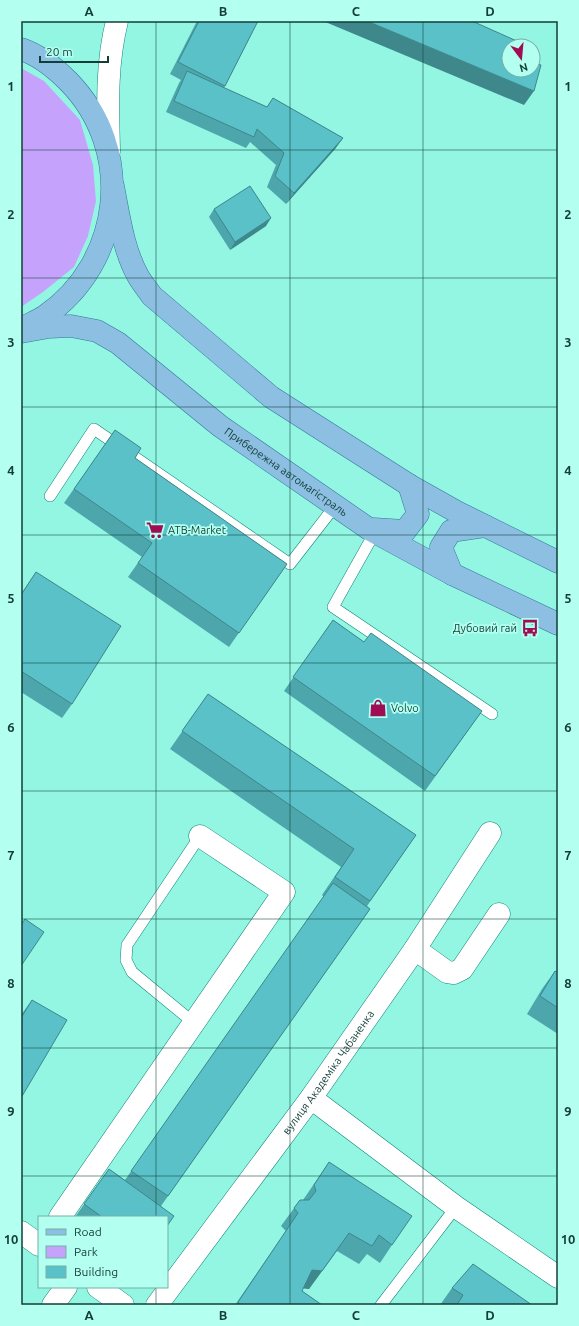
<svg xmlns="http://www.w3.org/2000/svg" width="579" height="1326" font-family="Ubuntu,sans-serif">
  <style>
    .green { fill: #c5a3fd }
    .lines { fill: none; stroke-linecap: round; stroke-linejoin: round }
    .lane-casing { stroke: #0f8575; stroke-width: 12 }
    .street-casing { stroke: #0f8575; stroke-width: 23 }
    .secondary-casing { stroke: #0f8575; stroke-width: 23 }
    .primary-casing { stroke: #307798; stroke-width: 23 }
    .lane { stroke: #fff; stroke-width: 11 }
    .street { stroke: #fff; stroke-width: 22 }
    .secondary { stroke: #fff; stroke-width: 22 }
    .primary { stroke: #8cbfe1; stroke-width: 22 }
    .wall { fill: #4da6ab }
    .shaded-wall { fill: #3e878b }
    .building { fill: #59c1c7; stroke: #3e878b }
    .grid { fill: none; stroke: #133e37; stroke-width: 1; stroke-opacity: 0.55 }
    .labels { text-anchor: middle; stroke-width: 3.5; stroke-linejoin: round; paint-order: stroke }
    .street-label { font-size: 11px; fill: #133e37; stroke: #b3fff0 }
    .poi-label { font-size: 11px; fill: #133e37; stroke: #b3fff0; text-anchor: start }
    .neatline { fill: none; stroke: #133e37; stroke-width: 1.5 }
    .grid-label { font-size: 13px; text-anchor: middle; font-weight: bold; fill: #133e37 }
  </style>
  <rect width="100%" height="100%" fill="#93f6e3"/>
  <!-- green -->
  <path class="green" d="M21,68L44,81L80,120L93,165L96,201L88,236L74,267L43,292L21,307Z"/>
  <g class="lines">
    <!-- lane casing -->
    <g class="lane-casing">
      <g id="lane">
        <path d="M50,496L94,429L290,564L335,506"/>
        <path d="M375,532L333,607L492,714"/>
        <path d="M194,1023L132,972L126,960L127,945L200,836"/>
        <path d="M381,1305L456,1207"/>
      </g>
    </g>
    <!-- street casing -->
    <g class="street-casing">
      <g id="street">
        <path d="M109,151C108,106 106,65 117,21"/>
        <path d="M415,949L447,972L454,973L462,969L499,914"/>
        <path d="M311,1098L456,1207L558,1277"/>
        <path d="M60,1217L284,892L200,836"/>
        <path d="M53,1305L66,1287"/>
        <path id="s1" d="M157,1305L311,1098L415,949L490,833"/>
      </g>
    </g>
    <!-- secondary casing -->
    <g class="secondary-casing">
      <g id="secondary">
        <path d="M21,1232L39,1245"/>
        <path d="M98,1287L123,1305"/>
      </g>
    </g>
    <!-- primary casing -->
    <g class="primary-casing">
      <g id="primary">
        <path d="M21,49C39,55 55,68 68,81C136,150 123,262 45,316C39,320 32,323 26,326"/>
        <path d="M113,186C119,216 123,249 138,276C142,283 147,289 152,296L271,397L409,485L457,512L558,562"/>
        <path id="s2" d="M21,332L49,327L71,326L97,331L118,343L220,426L369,529L452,574L558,624"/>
        <path d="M374,529L405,531L418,514L409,485"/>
        <path d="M452,574L441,547L451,531L485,526"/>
      </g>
    </g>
    <!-- lane -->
    <use href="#lane" class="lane"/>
    <!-- street -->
    <use href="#street" class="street"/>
    <!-- secondary -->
    <use href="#secondary" class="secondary"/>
    <!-- primary -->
    <use href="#primary" class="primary"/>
  </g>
  <!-- wall -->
  <g class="wall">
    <path d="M197,21H258L224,88L267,107L273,98L343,138L335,149L286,204L267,187L276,165L250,142L246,148L166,112L179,83L181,80L170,74Z"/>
    <path d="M214,209L266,226L230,250L209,217Z"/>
    <path d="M115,430L135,458L287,564L229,647L128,577L142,557L64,503Z"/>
    <path d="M36,572L72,704L62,718L21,692V594Z"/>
    <path d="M333,620L364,642L482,711L425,791L284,691Z"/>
    <path d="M208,694L416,835L367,906L370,909L161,1206L167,1217H75L109,1169L125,1180L324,897L322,895L341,867L170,749Z"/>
    <path d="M555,971L558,973V1034L527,1014L542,989Z"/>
    <path d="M32,1000L21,1098V1015Z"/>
    <path d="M329,1162L392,1245L380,1263L367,1254L359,1264L337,1251L309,1289L303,1288L302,1291L322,1305H235L286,1231L281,1226L300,1200H303Z"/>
    <path d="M452,1288L532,1305H440Z"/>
  </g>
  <!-- shaded-wall -->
  <g class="shaded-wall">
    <path d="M323,21H367L534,91L524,105Z"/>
    <path d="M343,138L335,149L286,204L294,193Z"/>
    <path d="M271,218L266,226L230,250L235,242Z"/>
    <path d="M349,1233L309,1289L300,1288L312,1270Z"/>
  </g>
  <!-- building -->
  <g class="building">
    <path d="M199,21H258L225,86L178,62Z"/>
    <path d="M367,21H472L519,42L516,46H509V70H533V63L541,65L534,91Z"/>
    <path d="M187,71L267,107L273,98L343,138L294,193L275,176L284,153L257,129L254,137L174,101Z"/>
    <path d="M250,186L271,218L235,242L214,209Z"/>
    <path d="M115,430L141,448L135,458L287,564L239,633L138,563L152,543L74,489Z"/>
    <path d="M36,572L121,626L72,704L21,671V595Z"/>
    <path d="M333,620L364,642L371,633L482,711L435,776L293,677Z"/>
    <path d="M208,694L416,835L370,901L335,877L354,849L182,731Z"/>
    <path d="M333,883L370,909L168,1196L131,1171Z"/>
    <path d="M25,919L44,932L21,966V925Z"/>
    <path d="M555,971L558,973V1008L540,996Z"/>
    <path d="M32,1000L67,1020L21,1098V1018Z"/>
    <path d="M329,1162L412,1216L392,1245L379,1235L372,1246L349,1233L322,1271L312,1270L302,1291L322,1305H241L238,1302L298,1213L294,1208L300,1200H309L316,1191L314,1185Z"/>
    <path d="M109,1169L174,1216L167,1226V1217H102L84,1204Z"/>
    <path d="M473,1264L532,1305H457L463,1295L452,1288Z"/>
  </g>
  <!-- grid -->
  <path class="grid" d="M156,21V1217M290,21V1305M423,21V1305M21,150H558M21,278H558M21,407H558M21,535H558M21,663H558M21,791H558M21,919H558M21,1048H558M21,1176H558M156,1287V1305"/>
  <!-- icons -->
  <defs>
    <g id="supermarket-bare" transform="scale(1.38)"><path d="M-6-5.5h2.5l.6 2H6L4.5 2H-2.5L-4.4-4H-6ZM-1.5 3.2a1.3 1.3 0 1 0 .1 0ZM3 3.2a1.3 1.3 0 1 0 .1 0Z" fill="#a00d53" stroke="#b3fff0" stroke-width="2.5" paint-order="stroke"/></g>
    <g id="bus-bare" transform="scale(1.38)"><path d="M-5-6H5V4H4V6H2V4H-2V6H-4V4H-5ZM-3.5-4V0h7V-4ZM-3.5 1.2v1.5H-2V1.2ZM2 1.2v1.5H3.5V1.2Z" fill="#a00d53" stroke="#b3fff0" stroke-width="2.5" paint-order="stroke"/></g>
    <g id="shop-bare" transform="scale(1.38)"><path d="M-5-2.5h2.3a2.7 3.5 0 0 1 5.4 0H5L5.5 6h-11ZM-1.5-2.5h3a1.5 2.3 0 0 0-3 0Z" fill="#a00d53" stroke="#b3fff0" stroke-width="2.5" paint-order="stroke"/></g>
  </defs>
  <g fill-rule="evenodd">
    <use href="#supermarket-bare" x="155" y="530"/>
    <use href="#bus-bare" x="530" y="628"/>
    <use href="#shop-bare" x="378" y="708"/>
  </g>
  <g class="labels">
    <!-- street labels -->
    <g class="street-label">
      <text dy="4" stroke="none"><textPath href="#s2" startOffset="313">Прибережна автомагістраль</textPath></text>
      <text dy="4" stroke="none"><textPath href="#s1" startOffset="289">вулиця Академіка Чабаненка</textPath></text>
    </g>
    <!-- poi labels -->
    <g class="poi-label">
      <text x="168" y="534">ATB-Market</text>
      <text x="517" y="632" text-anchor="end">Дубовий гай</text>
      <text x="391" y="712">Volvo</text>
    </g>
  </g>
  <!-- border -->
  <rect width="579" height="1326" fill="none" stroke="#b3fff0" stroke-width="44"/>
  <!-- legend -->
  <rect x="38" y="1216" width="130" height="72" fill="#b3fff0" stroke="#73b2a6"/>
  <rect x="46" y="1229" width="20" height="6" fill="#8cbfe1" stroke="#73b2a6"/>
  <text x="74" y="1236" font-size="12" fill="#133e37">Road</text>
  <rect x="46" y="1246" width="20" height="12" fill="#c5a3fd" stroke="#73b2a6"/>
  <text x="74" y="1256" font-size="12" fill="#133e37">Park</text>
  <rect x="46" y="1266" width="20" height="12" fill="#59c1c7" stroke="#73b2a6"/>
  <text x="74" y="1276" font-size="12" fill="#133e37">Building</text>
  <!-- north arrow -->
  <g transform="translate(521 58) rotate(164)"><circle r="19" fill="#b3fff0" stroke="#73b2a6"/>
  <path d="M0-3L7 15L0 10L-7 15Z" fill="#a00d53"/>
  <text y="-6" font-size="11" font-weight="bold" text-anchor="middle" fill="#133e37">N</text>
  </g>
  <!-- scale -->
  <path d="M40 56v6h68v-6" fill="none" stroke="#133e37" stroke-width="2"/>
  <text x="46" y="56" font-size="12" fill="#133e37" stroke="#b3fff0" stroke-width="3" paint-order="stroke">20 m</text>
  <rect x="22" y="22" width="535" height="1282" class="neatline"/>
  <g class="grid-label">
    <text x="89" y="16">A</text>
    <text x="223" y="16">B</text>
    <text x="356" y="16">C</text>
    <text x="490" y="16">D</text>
    <text x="11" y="91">1</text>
    <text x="568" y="91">1</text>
    <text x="11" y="219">2</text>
    <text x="568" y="219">2</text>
    <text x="11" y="347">3</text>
    <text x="568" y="347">3</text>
    <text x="11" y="475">4</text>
    <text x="568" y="475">4</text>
    <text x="11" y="603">5</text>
    <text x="568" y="603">5</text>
    <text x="11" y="732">6</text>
    <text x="568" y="732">6</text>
    <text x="11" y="860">7</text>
    <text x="568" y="860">7</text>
    <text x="11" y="988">8</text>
    <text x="568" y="988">8</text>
    <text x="11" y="1116">9</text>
    <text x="568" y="1116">9</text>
    <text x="11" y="1244">10</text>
    <text x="568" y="1244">10</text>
    <text x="89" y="1320">A</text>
    <text x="223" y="1320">B</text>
    <text x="356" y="1320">C</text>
    <text x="490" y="1320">D</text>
  </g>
</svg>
